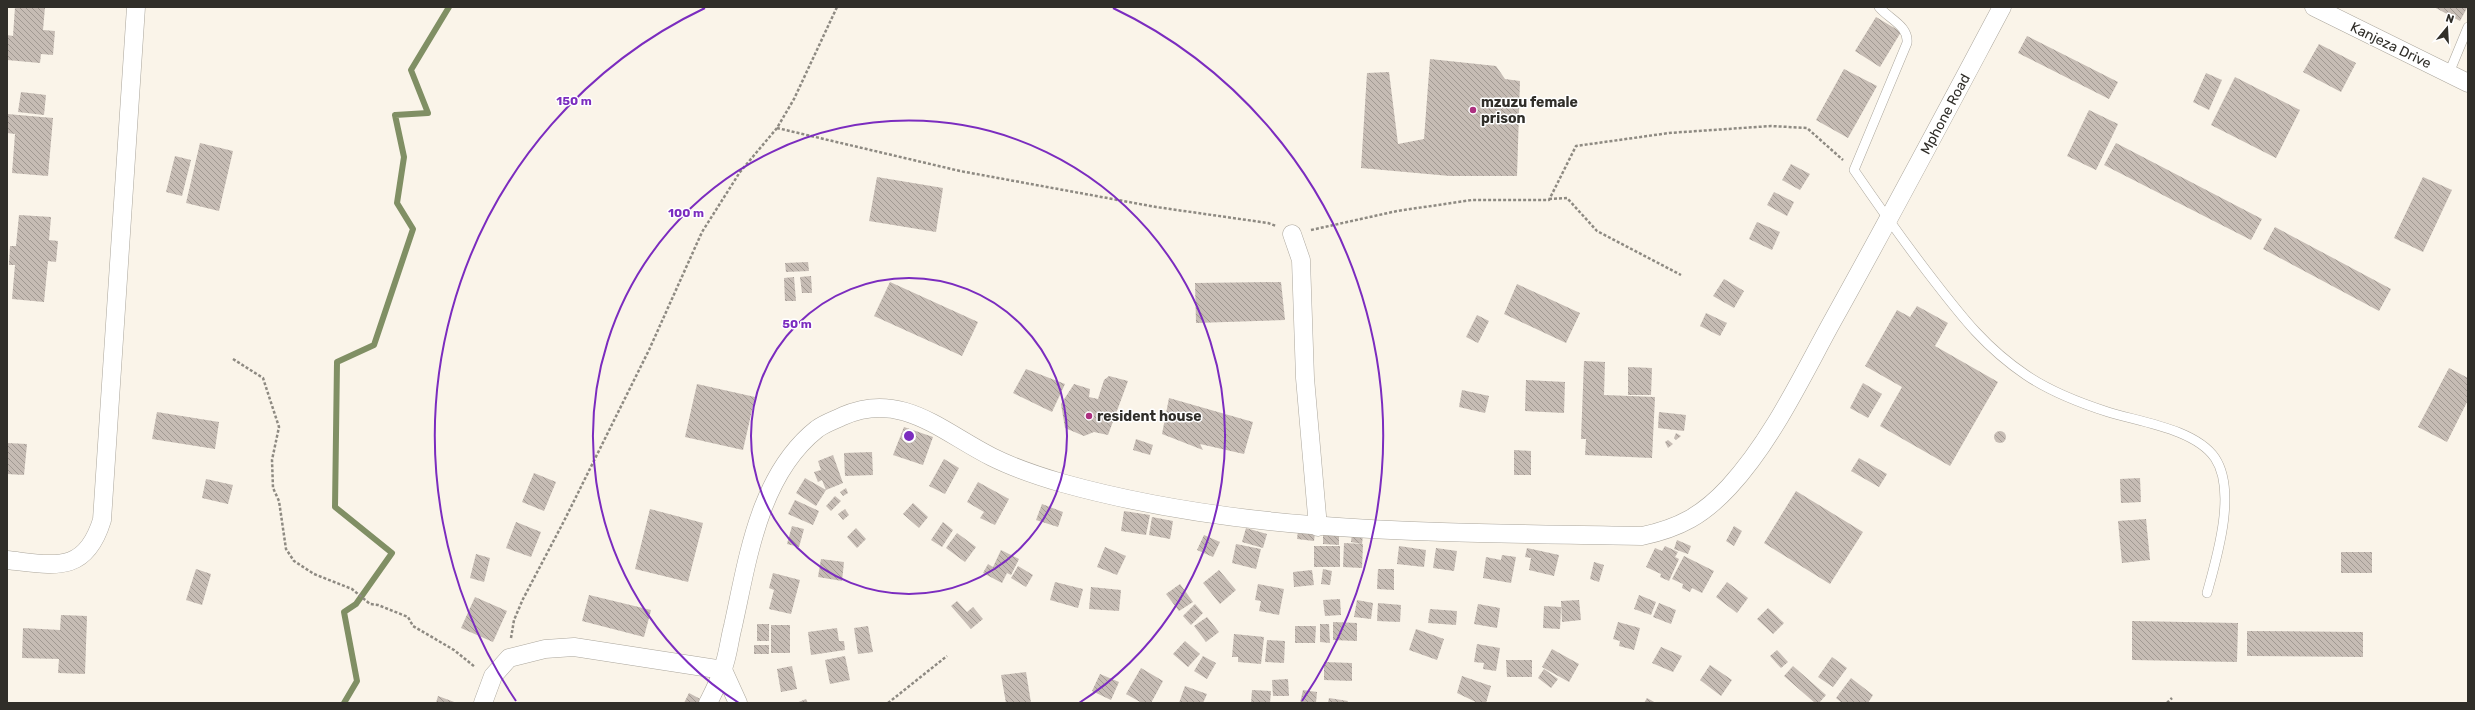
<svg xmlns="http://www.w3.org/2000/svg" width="2475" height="710" font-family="Rubik,sans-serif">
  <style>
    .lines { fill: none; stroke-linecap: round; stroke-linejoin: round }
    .stream { stroke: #808f64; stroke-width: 6 }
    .building { fill: url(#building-back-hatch) }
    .service-casing { stroke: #aba69c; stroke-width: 10 }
    .minor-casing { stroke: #aba69c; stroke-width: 19 }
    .path { stroke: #8e8a82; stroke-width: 2.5; stroke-dasharray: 3 2; stroke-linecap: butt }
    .service { stroke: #fff; stroke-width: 9 }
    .minor { stroke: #fff; stroke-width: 18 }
    .ring { fill: none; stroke: #7b2cbf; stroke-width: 2 }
    .poi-dot { fill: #ad3080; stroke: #fff; stroke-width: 1.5 }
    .labels { text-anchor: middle; stroke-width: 3; stroke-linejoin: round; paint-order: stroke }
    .street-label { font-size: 14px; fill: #302e29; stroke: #fff }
    .poi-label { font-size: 14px; font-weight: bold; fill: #302e29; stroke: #fff; text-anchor: start }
    .centre { fill: #7b2cbf; stroke: #fff; stroke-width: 2 }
    .ring-label { font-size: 12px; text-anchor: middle; font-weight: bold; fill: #7b2cbf; stroke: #fff; stroke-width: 3; stroke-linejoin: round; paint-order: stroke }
  </style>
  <defs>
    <pattern id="building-back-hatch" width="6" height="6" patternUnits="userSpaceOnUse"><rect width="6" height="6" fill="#c6bcb4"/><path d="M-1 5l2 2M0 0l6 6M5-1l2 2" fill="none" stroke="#a19992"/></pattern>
  </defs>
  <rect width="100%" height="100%" fill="#faf4e9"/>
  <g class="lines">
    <!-- stream -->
    <path class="stream" d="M344,703L357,681L344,612L356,604L392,553L335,507L337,362L374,345L413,229L397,203L404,157L395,115L428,113L411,70L449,7"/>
  </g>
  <!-- building -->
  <g class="building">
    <path d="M15,7H45L43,30L55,31L53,55L41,54L40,63L7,60V35L13,36Z"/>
    <path d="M2434,7H2466L2467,8L2460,21Z"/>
    <path d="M1876,17L1901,32L1880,67L1855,51Z"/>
    <path d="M2027,36L2118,82L2109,99L2018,53Z"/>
    <path d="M2319,44L2356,63L2341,92L2303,72Z"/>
    <path d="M1430,59L1496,66L1505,79L1520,81L1517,176H1450L1361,168L1367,73L1389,72L1398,144L1424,139Z"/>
    <path d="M1844,69L1877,86L1848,138L1816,120Z"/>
    <path d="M2206,73L2222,80L2209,110L2193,102Z"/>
    <path d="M2235,77L2300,110L2276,158L2211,125Z"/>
    <path d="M21,92L46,95L44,115L18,112Z"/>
    <path d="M2089,110L2118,124L2096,170L2067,156Z"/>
    <path d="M7,114L53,118L48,176L12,173L15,134L7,133Z"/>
    <path d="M200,143L233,151L219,211L186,203Z"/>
    <path d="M2116,143L2262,219L2251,240L2104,165Z"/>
    <path d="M175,156L191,160L182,196L166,192Z"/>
    <path d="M1791,164L1810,174L1800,190L1782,180Z"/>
    <path d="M877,177L943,188L936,232L869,221Z"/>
    <path d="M2423,177L2452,190L2423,252L2394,238Z"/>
    <path d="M1774,192L1794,202L1787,216L1767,205Z"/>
    <path d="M19,215L51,217L49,240L58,241L56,262L48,261L44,302L12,299L15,265H9L10,246H16Z"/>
    <path d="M1757,222L1780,232L1772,250L1749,239Z"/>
    <path d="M2275,227L2391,289L2379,311L2263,249Z"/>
    <path d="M808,262L809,271L786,272L785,263Z"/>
    <path d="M811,276L812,293H802L800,277Z"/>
    <path d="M794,277L796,301H785L784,278Z"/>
    <path d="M1724,279L1744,291L1734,308L1713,296Z"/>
    <path d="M890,282L978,322L962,356L874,316Z"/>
    <path d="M1281,282L1285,320L1196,323L1195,283Z"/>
    <path d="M1517,284L1580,313L1566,343L1504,314Z"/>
    <path d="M1917,306L1948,323L1935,346L1998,382L1950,466L1880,426L1902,387L1865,366L1897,310L1910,317Z"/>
    <path d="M1706,313L1727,323L1720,336L1700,326Z"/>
    <path d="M1477,315L1489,321L1478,343L1466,337Z"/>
    <path d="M1584,361L1605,362L1604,395L1655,397L1652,458L1585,455L1586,439H1581Z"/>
    <path d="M1628,367L1652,368L1651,395H1628Z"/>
    <path d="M2449,368L2468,378V400L2447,442L2418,427Z"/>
    <path d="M1026,369L1065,384L1052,412L1013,393Z"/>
    <path d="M1109,376L1128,381L1108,435L1094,432L1084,436L1065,428L1061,404L1074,384L1090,389L1089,397L1098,399L1104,380Z"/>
    <path d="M1526,380L1565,382L1564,413L1525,411Z"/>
    <path d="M1863,383L1882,394L1868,418L1850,408Z"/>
    <path d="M697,384L755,397L743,450L685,437Z"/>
    <path d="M1462,390L1489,396L1485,413L1459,407Z"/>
    <path d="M1169,398L1253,422L1244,454L1200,444L1203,450L1162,434Z"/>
    <path d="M157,412L219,422L215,449L152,439Z"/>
    <path d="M1659,412L1686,415L1684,431L1658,428Z"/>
    <path d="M904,427L933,437L923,465L893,455Z"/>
    <circle cx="2000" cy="437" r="6"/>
    <path d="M1676,433L1681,436L1676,440L1674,438Z"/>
    <path d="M1136,439L1153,445L1150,455L1133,450Z"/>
    <path d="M1668,440L1673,444L1668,448L1665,442Z"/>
    <path d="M7,443L27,444L24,475L7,474Z"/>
    <path d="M1514,450L1531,451V475H1514Z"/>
    <path d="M872,452L873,475L845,476L844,453Z"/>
    <path d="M833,455L843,483L826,490L816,506L796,493L805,478L826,490L822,480L818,482L814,472L821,470L818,461Z"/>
    <path d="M1859,458L1887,474L1879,487L1851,471Z"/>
    <path d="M944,459L959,468L945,494L929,486Z"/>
    <path d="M534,473L556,482L544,511L522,502Z"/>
    <path d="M2140,478L2141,502L2121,503L2120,479Z"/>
    <path d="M206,479L233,485L228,504L202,498Z"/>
    <path d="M978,482L1009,499L995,525L980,518L984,512L967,502Z"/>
    <path d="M846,488L848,493L843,496L840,492Z"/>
    <path d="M1796,491L1863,532L1830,584L1764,543Z"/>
    <path d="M835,496L841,501L831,511L826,506Z"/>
    <path d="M795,500L819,511L813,525L788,514Z"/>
    <path d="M913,503L928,517L919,528L903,514Z"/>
    <path d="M1042,504L1063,512L1058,527L1036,520Z"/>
    <path d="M650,509L703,523L688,582L635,569Z"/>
    <path d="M845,509L849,515L843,520L838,514Z"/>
    <path d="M1124,511L1150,515L1146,535L1121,531Z"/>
    <path d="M1152,517L1173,521L1170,539L1149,535Z"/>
    <path d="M2146,519L2150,560L2122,563L2118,521Z"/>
    <path d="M516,522L541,532L531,557L506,548Z"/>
    <path d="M943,522L953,530L942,547L931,540Z"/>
    <path d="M792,526L804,529L799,547L787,544Z"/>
    <path d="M1734,526L1742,531L1734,546L1726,541Z"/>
    <path d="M856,528L866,539L857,548L847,537Z"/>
    <path d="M1246,528L1267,534L1263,548L1242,542Z"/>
    <path d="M1298,531L1315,533L1314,541L1297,539Z"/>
    <path d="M957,533L976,547L965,562L946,548Z"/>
    <path d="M1323,534L1339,535V545L1323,544Z"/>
    <path d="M1352,534L1363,535L1362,544L1351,542Z"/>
    <path d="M1204,535L1220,542L1213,557L1197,550Z"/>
    <path d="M1677,540L1691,546L1688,554L1674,549Z"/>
    <path d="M1344,543L1363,544L1362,568L1343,567Z"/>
    <path d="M1236,544L1261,549L1256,569L1232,563Z"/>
    <rect x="1314" y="546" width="26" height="21"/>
    <path d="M1399,546L1426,550L1424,567L1397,564Z"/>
    <path d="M1665,546L1678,552L1675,557L1679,559L1669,581L1660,577L1661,574L1646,567L1655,548L1662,551Z"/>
    <path d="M1105,547L1126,556L1117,575L1097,567Z"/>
    <path d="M1436,548L1457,551L1454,571L1433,568Z"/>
    <path d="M1527,548L1559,555L1554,576L1529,570L1531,558L1525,557Z"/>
    <path d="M1001,550L1019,559L1011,575L1007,573L1002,583L983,573L988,564L993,567Z"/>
    <rect x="2341" y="552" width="31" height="21"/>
    <path d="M476,554L490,558L484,582L470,578Z"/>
    <path d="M1502,555L1516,557L1511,583L1483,578L1486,557L1501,560Z"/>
    <path d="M1684,556L1714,571L1702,593L1692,588L1690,592L1682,588L1683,584L1672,579Z"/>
    <path d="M821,559L844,562L842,581L818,577Z"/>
    <path d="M1594,562L1604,565L1599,582L1590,579Z"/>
    <path d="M1018,566L1033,575L1026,587L1011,578Z"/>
    <path d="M196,569L211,574L202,605L186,600Z"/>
    <path d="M1323,569L1332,571L1330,585L1321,584Z"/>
    <path d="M1378,569H1394V590L1377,589Z"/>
    <path d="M1219,570L1236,590L1220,604L1203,583Z"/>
    <path d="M1312,570L1314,585L1294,587L1293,572Z"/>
    <path d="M773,573L800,580L791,614L769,609L774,590L769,588Z"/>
    <path d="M1055,582L1083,589L1078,608L1050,600Z"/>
    <path d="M1727,582L1748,598L1737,613L1716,597Z"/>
    <path d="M1180,584L1193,602L1179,611L1166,594Z"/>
    <path d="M1258,584L1284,589L1279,615L1259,611L1261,601L1255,600Z"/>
    <path d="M1091,587L1121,590L1119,611L1089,609Z"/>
    <path d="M589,595L651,610L644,637L582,621Z"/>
    <path d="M1639,595L1656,602L1651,615L1634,609Z"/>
    <path d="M475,597L507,611L493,642L461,628Z"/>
    <path d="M1340,599L1341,615L1325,616L1323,600Z"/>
    <path d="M1357,600L1373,603L1371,619L1354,617Z"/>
    <path d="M1579,600L1581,620L1562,622L1561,601Z"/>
    <path d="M957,601L967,612L973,607L983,619L971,629L951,606Z"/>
    <path d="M1378,603L1401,605L1400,622L1377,621Z"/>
    <path d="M1659,603L1676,610L1671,624L1653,617Z"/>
    <path d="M1195,604L1203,613L1191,625L1183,616Z"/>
    <path d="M1478,604L1500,608L1497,628L1474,624Z"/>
    <path d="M1544,606L1561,607L1560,629L1543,628Z"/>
    <path d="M1768,608L1784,623L1773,634L1757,619Z"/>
    <path d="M1430,609L1457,611L1456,625L1428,623Z"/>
    <path d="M61,615L87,616L85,674L58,673L59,659L22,658L23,628L60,630Z"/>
    <path d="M1207,617L1219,632L1206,642L1194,626Z"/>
    <path d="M2132,621L2238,623L2237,662L2132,660Z"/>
    <path d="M1333,622L1357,623V641L1333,640Z"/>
    <path d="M1618,622L1640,628L1634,650L1619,646L1620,641L1613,639Z"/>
    <rect x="757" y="624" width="12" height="17"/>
    <path d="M1320,624H1329L1330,643L1320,642Z"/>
    <rect x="771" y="625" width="19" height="28"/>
    <path d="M868,626L873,652L858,654L854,628Z"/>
    <path d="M1295,626H1316L1315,643H1295Z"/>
    <path d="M837,628L839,641H844L845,650L811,655L808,632Z"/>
    <path d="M1416,629L1444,639L1437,660L1409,650Z"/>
    <path d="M2247,631L2363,632V657L2247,656Z"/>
    <path d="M1234,634L1264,637L1261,664L1238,662V657H1232Z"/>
    <path d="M1267,640L1285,641L1284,663L1265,662Z"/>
    <path d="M1185,641L1200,654L1188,667L1173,654Z"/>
    <path d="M1477,644L1500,648L1496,671L1483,669L1484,663L1474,662Z"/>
    <rect x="754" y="645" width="15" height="9"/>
    <path d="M1661,647L1682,656L1673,672L1652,663Z"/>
    <path d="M1552,649L1579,664L1569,682L1542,667Z"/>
    <path d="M1777,650L1788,662L1781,668L1770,656Z"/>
    <path d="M845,656L850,680L830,684L825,660Z"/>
    <path d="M1203,656L1216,663L1207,679L1194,671Z"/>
    <path d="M1832,657L1847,668L1833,687L1818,677Z"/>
    <path d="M1506,660H1532V677H1507Z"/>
    <path d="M1324,662L1352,663V681L1324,680Z"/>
    <path d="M1710,665L1732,680L1721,696L1700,680Z"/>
    <path d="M792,666L797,689L781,692L777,669Z"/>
    <path d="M1793,666L1826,695L1819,703H1815L1784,676Z"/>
    <path d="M1141,668L1163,681L1151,703H1142L1126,694Z"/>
    <path d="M1544,669L1558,679L1551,688L1538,678Z"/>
    <path d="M1026,672L1031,703H1006L1001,675Z"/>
    <path d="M1100,674L1119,682L1111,700L1092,691Z"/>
    <path d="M1462,676L1491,686L1486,703H1478L1457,693Z"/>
    <path d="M1851,678L1873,695L1868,703H1842L1836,698Z"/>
    <path d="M1288,679L1289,696H1273L1272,680Z"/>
    <path d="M1185,686L1207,694L1203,703H1179Z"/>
    <path d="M1252,690L1271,691L1270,703H1251Z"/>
    <path d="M1303,690L1317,692L1316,703H1300Z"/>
    <path d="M689,693L704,701L703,703H684Z"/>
    <path d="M438,696L457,703H436Z"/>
    <path d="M1329,698L1348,701L1347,703H1328Z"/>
    <path d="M1647,698L1656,703H1644Z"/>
    <path d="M806,699L808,703H796Z"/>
  </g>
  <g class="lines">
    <!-- service casing -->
    <g class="service-casing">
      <g id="service">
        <path d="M1879,7C1889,19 1909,26 1907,43L1854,170C1878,205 1902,239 1928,273C1959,313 1983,346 2026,375C2051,392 2080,403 2108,412C2140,422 2195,429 2215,458C2237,491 2217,557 2207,593"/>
        <path d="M2449,73L2468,27"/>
      </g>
    </g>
    <!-- minor casing -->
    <g class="minor-casing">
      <g id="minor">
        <path d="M2314,7L2468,83"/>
        <path d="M1292,234L1301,260L1305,378L1318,527"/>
        <path d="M7,560C54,565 85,575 102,520L136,7"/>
        <path d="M723,670L738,703"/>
        <path d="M483,703L493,676L509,658L545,649L574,647L723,670"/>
        <path d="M708,703C713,693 719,682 722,671C728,657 729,641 733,626C748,558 759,475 817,429C825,423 835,420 843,416C901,390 942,432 992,457C1014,468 1038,476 1062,483C1252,536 1447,532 1642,536C1680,528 1703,515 1729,487C1773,439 1802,376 1833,320C1891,216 1946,112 2002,7"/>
      </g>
    </g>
    <!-- path -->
    <g class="path">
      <path d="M777,128L960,171L1156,207L1268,223L1276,226"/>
      <path d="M1549,199L1567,198L1597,231L1681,275"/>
      <path d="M1311,230L1397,211L1472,200H1549L1576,146L1669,133L1771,126L1807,128L1843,160"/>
      <path d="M233,359L263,378L279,427L272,460L273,488L279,501L286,549L294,561L314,574L352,589L370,604L378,605L408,617L413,626L454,650L475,667"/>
      <path d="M511,638L514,620L523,599L564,521L649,350L702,232L740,172L777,128L794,99L837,7"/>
      <path d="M888,703L947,656"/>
      <path d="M2167,703L2172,698"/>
    </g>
    <!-- service -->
    <use href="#service" class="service"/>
    <!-- minor -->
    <use href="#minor" class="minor"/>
  </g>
  <!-- distance rings -->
  <g class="ring">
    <circle cx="909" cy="436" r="158"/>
    <path d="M739 703A316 316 0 1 1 1079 703"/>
    <path d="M516 701A474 474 0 0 1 705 8M1113 8A474 474 0 0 1 1302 701"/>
  </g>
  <!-- markers -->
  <g class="poi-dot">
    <circle cx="1473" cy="110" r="4"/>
    <circle cx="1089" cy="416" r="4"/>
  </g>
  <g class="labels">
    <!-- street labels -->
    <g class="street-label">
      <text transform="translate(2391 45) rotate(26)" y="5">Kanjeza Drive</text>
      <text transform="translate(1945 114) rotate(-62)" y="5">Mphone Road</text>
    </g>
    <!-- poi labels -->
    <g class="poi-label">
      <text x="1481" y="107">mzuzu female<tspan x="1481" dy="16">prison</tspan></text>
      <text x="1097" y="421">resident house</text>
    </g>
  </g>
  <circle cx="909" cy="436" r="6" class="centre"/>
  <g class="ring-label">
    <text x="574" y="105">150 m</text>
    <text x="686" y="217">100 m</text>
    <text x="797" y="328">50 m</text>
  </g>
  <!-- border -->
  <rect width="2475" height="710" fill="none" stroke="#302e29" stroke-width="16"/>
  <!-- north arrow -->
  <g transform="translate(2447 28) rotate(18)" stroke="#ffffff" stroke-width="3" paint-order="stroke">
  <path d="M0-3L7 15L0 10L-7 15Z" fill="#302e29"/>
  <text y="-6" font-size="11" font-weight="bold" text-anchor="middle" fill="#302e29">N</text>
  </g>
</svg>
